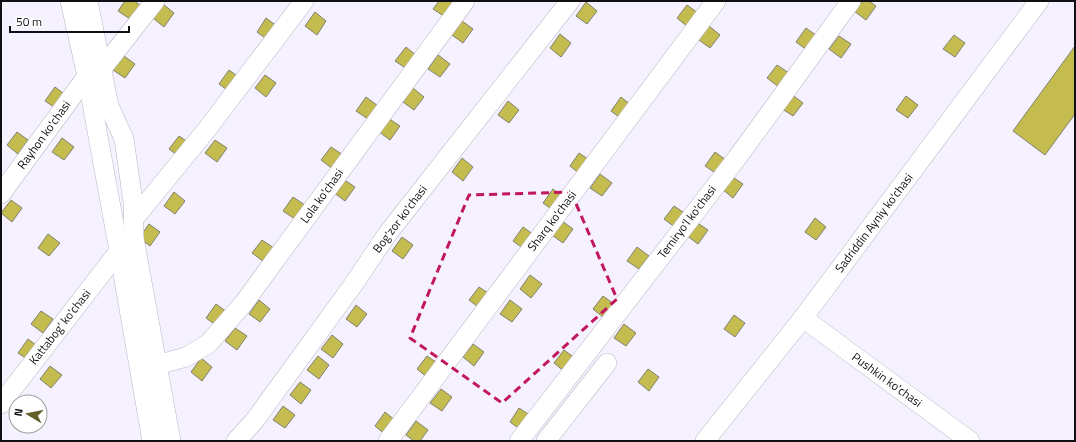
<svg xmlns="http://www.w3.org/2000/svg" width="1076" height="442" font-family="'Titillium Web',sans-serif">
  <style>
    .building { fill: #c5bc4f; stroke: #818070 }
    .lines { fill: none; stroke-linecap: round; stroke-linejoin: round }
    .minor-casing { stroke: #bcb6c6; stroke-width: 20 }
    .minor { stroke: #fff; stroke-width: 19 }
    .marked { fill: none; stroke: #c2185b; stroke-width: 3; stroke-dasharray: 8 5; stroke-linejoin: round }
    .labels { text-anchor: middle; stroke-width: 4; stroke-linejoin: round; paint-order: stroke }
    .street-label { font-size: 12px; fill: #100f14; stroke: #fff }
  </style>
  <rect width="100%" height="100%" fill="#f5f1fe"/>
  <!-- building -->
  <g class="building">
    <path d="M125,1H134L140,5L130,19L118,11Z"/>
    <path d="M439,1H451L455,3L445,17L433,9Z"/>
    <path d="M862,1H869L876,6L866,20L854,11Z"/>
    <path d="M586,2L597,11L587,24L576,16Z"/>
    <path d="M163,4L174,13L164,27L153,18Z"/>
    <path d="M687,5L698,13L688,27L677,18Z"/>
    <path d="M315,12L326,21L317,35L305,26Z"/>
    <path d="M266,18L278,27L268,40L257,32Z"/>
    <path d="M462,21L473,29L463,43L452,35Z"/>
    <path d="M709,26L720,35L710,48L699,40Z"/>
    <path d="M806,28L817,36L807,50L796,42Z"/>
    <path d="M560,34L571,43L561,57L550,48Z"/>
    <path d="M954,35L965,43L955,57L943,49Z"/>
    <path d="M839,36L851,44L841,58L829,49Z"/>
    <path d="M1075,46V114L1045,155L1013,131Z"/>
    <path d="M406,47L417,56L407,69L395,61Z"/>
    <path d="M438,55L450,64L440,77L428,69Z"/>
    <path d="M124,56L135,64L125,78L113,70Z"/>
    <path d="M777,65L789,73L779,87L767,78Z"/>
    <path d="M229,70L240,78L230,92L219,84Z"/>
    <path d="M265,75L276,83L266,97L255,88Z"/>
    <path d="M55,87L67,96L57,109L45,101Z"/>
    <path d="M413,88L424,97L414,110L403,102Z"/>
    <path d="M791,94L803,103L793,116L781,108Z"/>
    <path d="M906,96L918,105L908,118L896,110Z"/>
    <path d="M366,97L378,106L368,119L356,111Z"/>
    <path d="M621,97L632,106L623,120L611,111Z"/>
    <path d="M508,101L519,110L509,123L498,115Z"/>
    <path d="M388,118L400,126L390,140L378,131Z"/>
    <path d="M17,132L28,140L18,154L7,145Z"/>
    <path d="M179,136L191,144L181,158L169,149Z"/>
    <path d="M62,138L74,147L64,160L52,152Z"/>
    <path d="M215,140L227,148L217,162L205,153Z"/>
    <path d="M331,147L343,155L333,169L321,160Z"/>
    <path d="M715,152L726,160L717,174L705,166Z"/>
    <path d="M579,153L591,161L581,175L570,166Z"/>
    <path d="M462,158L473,167L463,181L452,172Z"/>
    <path d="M600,174L612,183L602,196L590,188Z"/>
    <path d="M731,176L743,184L733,198L722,189Z"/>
    <path d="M343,179L355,187L345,201L333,192Z"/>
    <path d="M553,189L564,198L554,211L543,203Z"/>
    <path d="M174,192L185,201L175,214L164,206Z"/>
    <path d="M293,197L305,205L295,219L283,211Z"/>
    <path d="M11,200L22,208L12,222L1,213Z"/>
    <path d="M674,206L686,214L676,228L664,219Z"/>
    <path d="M815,218L826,227L816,240L805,232Z"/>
    <path d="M562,221L573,229L563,243L552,235Z"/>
    <path d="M696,222L708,230L698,244L686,235Z"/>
    <path d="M149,224L160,232L150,246L139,238Z"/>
    <path d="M523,227L534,235L524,249L513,241Z"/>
    <path d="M48,234L60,243L49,256L38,248Z"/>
    <path d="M402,237L413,245L403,259L392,251Z"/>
    <path d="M262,240L274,248L264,262L252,253Z"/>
    <path d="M637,247L649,256L639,269L627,261Z"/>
    <path d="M530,275L542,284L531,298L520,289Z"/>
    <path d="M479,287L491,295L481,309L469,300Z"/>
    <path d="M603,296L614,304L604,318L593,309Z"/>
    <path d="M259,300L270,309L260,322L249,314Z"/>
    <path d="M510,300L522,309L512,322L500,314Z"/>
    <path d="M216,304L227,312L217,326L206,318Z"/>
    <path d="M356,305L367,314L357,327L346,319Z"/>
    <path d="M41,311L53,319L43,333L31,324Z"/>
    <path d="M734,315L745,323L735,337L724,329Z"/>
    <path d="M624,324L636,333L626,346L614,338Z"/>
    <path d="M235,328L247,336L237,350L225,341Z"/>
    <path d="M332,335L343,344L333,358L321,349Z"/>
    <path d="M28,339L40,348L30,361L18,353Z"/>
    <path d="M473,344L484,352L474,366L463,357Z"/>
    <path d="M564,350L575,358L565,372L554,363Z"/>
    <path d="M318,356L329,365L319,379L307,370Z"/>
    <path d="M427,356L439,364L428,378L417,369Z"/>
    <path d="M201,358L212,367L202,381L191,372Z"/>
    <path d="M50,366L62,375L51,388L40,379Z"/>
    <path d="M648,369L659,377L649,391L638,382Z"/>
    <path d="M300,382L311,390L301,404L290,395Z"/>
    <path d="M441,389L452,397L442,411L430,403Z"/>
    <path d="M283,406L295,415L285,428L273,420Z"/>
    <path d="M519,408L531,416L521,430L510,422Z"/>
    <path d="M385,412L396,421L386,435L375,426Z"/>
    <path d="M416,421L428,430L420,441H414L406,435Z"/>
  </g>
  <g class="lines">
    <!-- minor casing -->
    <g class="minor-casing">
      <g id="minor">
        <path d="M70,1L87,76L119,251L152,441"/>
        <path d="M88,1L109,106L124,139L133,202L134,238L171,441"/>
        <path d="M101,70L155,1"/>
        <path d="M1,194L87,76"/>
        <path d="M133,220L208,128L304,1"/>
        <path d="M803,318L970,441"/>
        <path d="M157,365L186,357L208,344L243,304L465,1"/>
        <path d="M1,404L119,251"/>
        <path d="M236,441L255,420L353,285L388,233L570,1"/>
        <path d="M388,441L716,1"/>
        <path d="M519,441L737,158L851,1"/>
        <path d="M546,441L607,363"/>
        <path d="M705,441L803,318L1039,1"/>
      </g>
    </g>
    <!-- minor -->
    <use href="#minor" class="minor"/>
  </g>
  <!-- marked area -->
  <path class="marked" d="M571,192L617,299L502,403L410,338L469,195Z"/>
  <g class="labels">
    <!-- street labels -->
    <g class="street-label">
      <text transform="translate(44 135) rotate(-54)" y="4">Rayhon ko'chasi</text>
      <text transform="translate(322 196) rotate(-54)" y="4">Lola ko'chasi</text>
      <text transform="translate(400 219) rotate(-53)" y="4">Bog'zor ko'chasi</text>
      <text transform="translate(552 221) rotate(-53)" y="4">Sharq ko'chasi</text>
      <text transform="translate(687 222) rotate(-53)" y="4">Temiryo'l ko'chasi</text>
      <text transform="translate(874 223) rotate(-53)" y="4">Sadriddin Ayniy ko'chasi</text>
      <text transform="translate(60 327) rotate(-52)" y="4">Kattabog' ko'chasi</text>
      <text transform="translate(887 380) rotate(36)" y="4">Pushkin ko'chasi</text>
    </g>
  </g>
  <!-- border -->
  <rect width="1076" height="442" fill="none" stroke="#100f14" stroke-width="4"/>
  <!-- north arrow -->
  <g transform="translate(28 414) rotate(280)"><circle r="19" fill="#ffffff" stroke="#9f9fa1"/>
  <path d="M0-3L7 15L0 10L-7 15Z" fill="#625e2a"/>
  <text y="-6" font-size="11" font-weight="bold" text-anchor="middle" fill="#100f14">N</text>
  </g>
  <!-- scale -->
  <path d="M10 26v6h119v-6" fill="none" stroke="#100f14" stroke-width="2"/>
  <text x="16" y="26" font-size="12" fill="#100f14" stroke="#ffffff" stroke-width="3" paint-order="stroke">50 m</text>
</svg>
